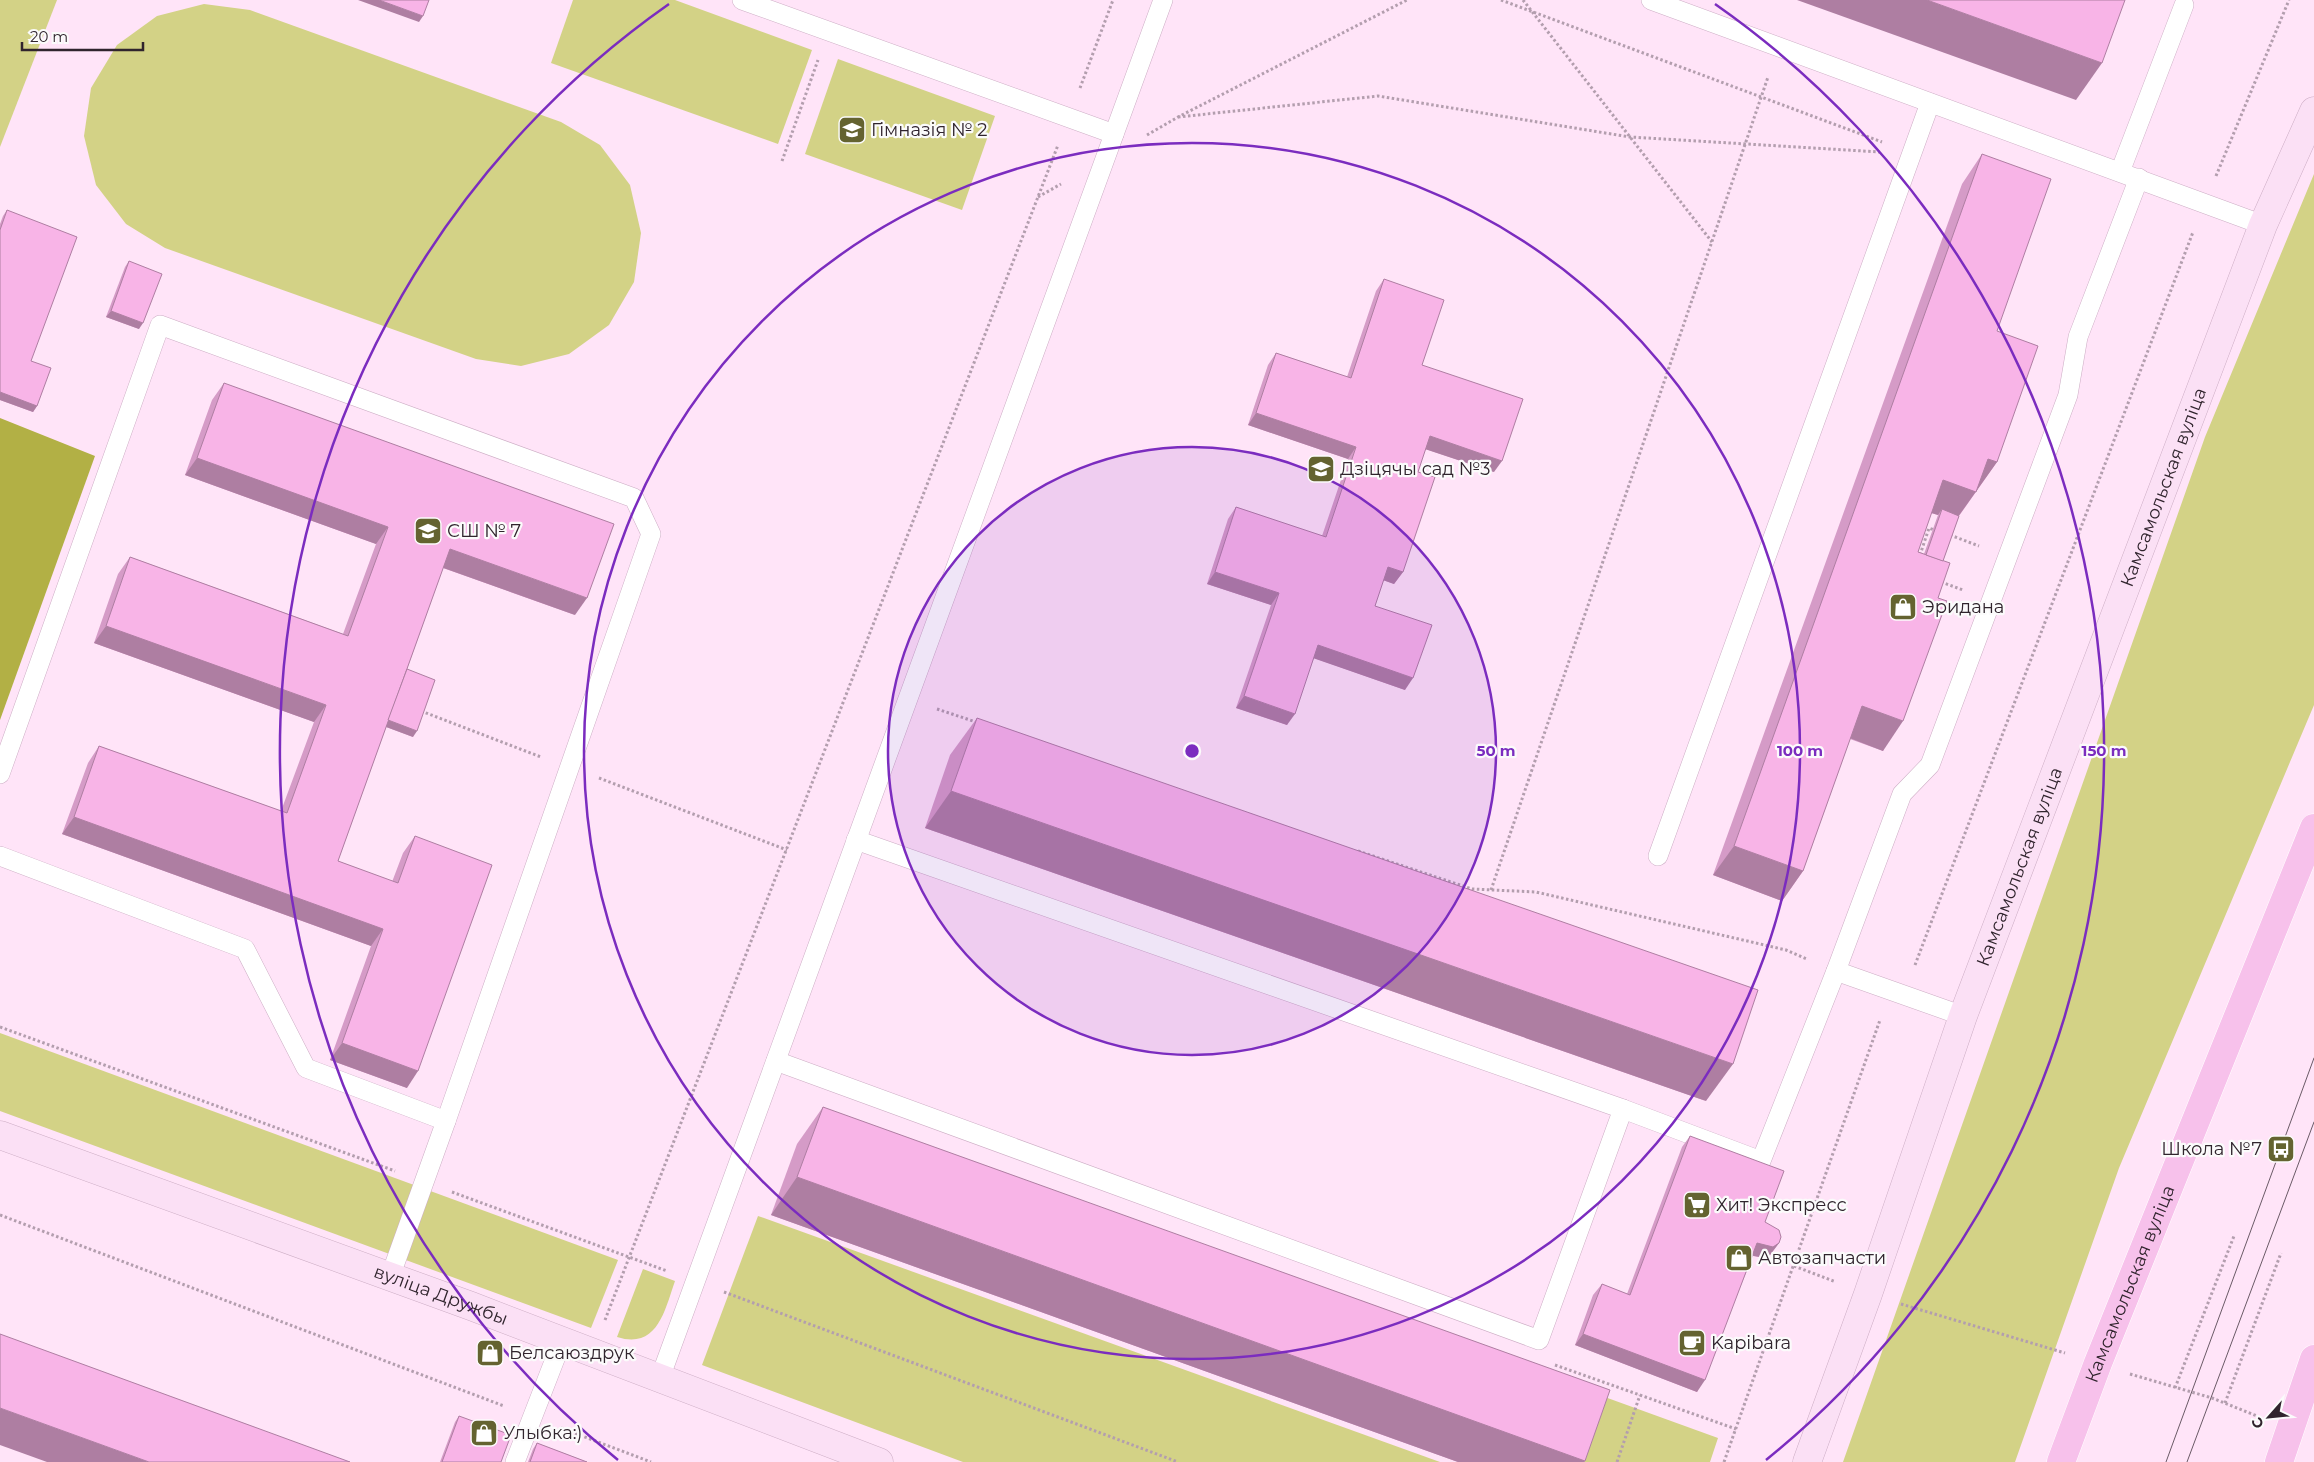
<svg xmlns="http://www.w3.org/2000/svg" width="2314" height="1462" font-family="Montserrat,sans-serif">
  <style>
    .green { fill: #d3d286 }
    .forest { fill: #b2b045 }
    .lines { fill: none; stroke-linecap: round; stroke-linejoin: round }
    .lane-casing { stroke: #cdaec5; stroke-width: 20 }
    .secondary-casing { stroke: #cdaec5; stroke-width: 29 }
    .primary-casing { stroke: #fff; stroke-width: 29 }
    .path { stroke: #b39eae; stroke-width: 3; stroke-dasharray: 2.5 2.5; stroke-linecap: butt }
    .lane { stroke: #fff; stroke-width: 19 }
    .secondary { stroke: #fbe0f5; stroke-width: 28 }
    .primary { stroke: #f7c1eb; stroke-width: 28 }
    .tram { stroke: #6a5a66; stroke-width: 1 }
    .wall { fill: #d59bc7; fill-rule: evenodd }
    .shaded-wall { fill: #ae7ea2 }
    .building { fill: #f8b4e7; stroke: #ae7ea2 }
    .ring { fill: none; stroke: #7b2cbf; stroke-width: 2.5 }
    .labels { text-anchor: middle; stroke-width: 4.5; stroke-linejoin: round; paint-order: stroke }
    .poi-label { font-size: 18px; fill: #30242d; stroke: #fbfbfb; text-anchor: start }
    .street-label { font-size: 18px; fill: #30242d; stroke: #fbfbfb }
    .centre { fill: #7b2cbf; stroke: #fbfbfb; stroke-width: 2.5 }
    .ring-label { font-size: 15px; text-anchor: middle; font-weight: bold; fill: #7b2cbf; stroke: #fbfbfb; stroke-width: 4.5; stroke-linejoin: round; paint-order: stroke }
  </style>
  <rect width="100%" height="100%" fill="#ffe4f8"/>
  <!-- green -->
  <g class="green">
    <path d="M0,0H57L0,147Z"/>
    <path d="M573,0H675L812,50L778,144L551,63Z"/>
    <path d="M204,4L250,10L561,122L600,145L630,185L641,233L634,282L609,325L569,354L521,366L476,359L165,248L126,224L96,185L84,136L91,88L117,45L157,16Z"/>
    <path d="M838,59L995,116L962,210L805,154Z"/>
    <path d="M2314,174V705L2119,1168L2015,1462H1843L2205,437Z"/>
    <path d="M0,1033L618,1260L591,1328L0,1111Z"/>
    <path d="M758,1216L764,1218L1440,1462H963L702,1365Z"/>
    <path d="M643,1269L675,1281C665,1309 658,1350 617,1337Z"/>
    <path d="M1602,1396L1718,1438L1710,1462H1578Z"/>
  </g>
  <!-- forest -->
  <path class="forest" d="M0,418L95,456L0,720Z"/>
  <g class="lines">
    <!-- lane casing -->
    <g class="lane-casing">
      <g id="lane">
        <path d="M742,0L1114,134"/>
        <path d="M1651,0L2263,225"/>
        <path d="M2120,172L2184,5"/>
        <path d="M0,774L160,325L634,498L651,534L446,1121"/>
        <path d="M856,840L1623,1109L1761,1161L1836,971L1963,1016"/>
        <path d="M0,856L245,949L306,1068L446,1121L390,1277"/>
        <path d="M1658,856L1930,103"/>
        <path d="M1836,971L1902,794L1930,765L2068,395L2078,337L2139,178"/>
        <path d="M776,1061L1539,1340L1623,1109"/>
        <path d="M660,1378L1163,0"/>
        <path d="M515,1462L562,1341"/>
      </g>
    </g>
    <!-- secondary casing -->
    <g class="secondary-casing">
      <g id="secondary">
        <path id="s1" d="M0,1135L471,1306L879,1462"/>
        <path id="s2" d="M1807,1462L1868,1294L1963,1016L2263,225L2314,111"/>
      </g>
    </g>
    <!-- primary casing -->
    <g class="primary-casing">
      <g id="primary">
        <path id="s3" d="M2061,1462L2098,1363L2314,828"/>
        <path d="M2279,1462L2314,1359"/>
      </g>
    </g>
    <!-- path -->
    <g class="path">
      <path d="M1501,0L1882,142"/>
      <path d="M1523,0L1712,242"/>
      <path d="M1080,88L1113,0"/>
      <path d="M1178,117L1378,96L1630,137L1880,152"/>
      <path d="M1147,135L1178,117L1407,0"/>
      <path d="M782,161L818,60"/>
      <path d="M2216,176L2289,0"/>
      <path d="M1038,197L1061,184"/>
      <path d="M1950,535L1979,546"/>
      <path d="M1920,555L1929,528L1937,531"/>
      <path d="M1941,582L1963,590"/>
      <path d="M937,709L976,722"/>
      <path d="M421,711L541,757"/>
      <path d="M599,778L787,850"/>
      <path d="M1358,851L1472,889L1536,892L1786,950L1807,959"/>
      <path d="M1491,890L1768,77"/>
      <path d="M1915,965L2193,232"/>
      <path d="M0,1027L395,1171"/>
      <path d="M452,1192L667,1271"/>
      <path d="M0,1215L504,1406"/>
      <path d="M1794,1266L1836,1282"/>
      <path d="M724,1292L1178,1462"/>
      <path d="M1901,1304L2065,1353"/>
      <path d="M605,1320L1058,145"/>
      <path d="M1555,1365L1736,1429"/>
      <path d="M2130,1374L2212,1398L2257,1416"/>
      <path d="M2175,1388L2234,1236"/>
      <path d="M2225,1403L2281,1253"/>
      <path d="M561,1428L651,1462"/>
      <path d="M1617,1462L1640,1395"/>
      <path d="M1724,1462L1880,1020"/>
    </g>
    <!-- lane -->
    <use href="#lane" class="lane"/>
    <!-- secondary -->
    <use href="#secondary" class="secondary"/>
    <!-- primary -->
    <use href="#primary" class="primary"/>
    <!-- tram -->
    <g class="tram">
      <path d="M2166,1462L2314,1058"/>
      <path d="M2187,1462L2314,1122"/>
    </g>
  </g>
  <!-- wall -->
  <g class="wall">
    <path d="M1982,154L1997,331V462L1959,516L1943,561L1883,751L1850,739L1803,871L1782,901L1713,875L1962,184ZM1931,513L1938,515L1924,554L1918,552Z"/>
    <path d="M7,210L31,361L37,406L33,412L0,400V224L3,216Z"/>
    <path d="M129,261L139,329L106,317L125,267Z"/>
    <path d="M1384,279L1422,365L1494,472L1425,449L1418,472L1403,572L1394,584L1383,580L1375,606L1405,690L1314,658L1287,725L1236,708L1271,605L1207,584L1228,519L1236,507L1322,536L1348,459L1248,425L1268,365L1276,353L1347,377L1376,291Z"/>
    <path d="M224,383L575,615L443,568L407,669L413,737L386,727L338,861L392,882L403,853L415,836L407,1088L330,1060L371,946L62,834L88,763L99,746L281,811L314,722L94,643L118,574L130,557L343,634L376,544L185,475L212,400Z"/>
    <path d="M977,718L1706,1101L925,828L950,755Z"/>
    <path d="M823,1107L1585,1461L1584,1462H1458L771,1215L797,1144Z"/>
    <path d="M1690,1136L1765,1222L1779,1243L1770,1255L1765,1258L1753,1256L1697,1392L1575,1345L1593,1295L1602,1284L1627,1294L1682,1147Z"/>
    <path d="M459,1416L501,1462H440L455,1422Z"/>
    <path d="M537,1443L587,1462H528L533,1449Z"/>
  </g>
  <!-- shaded-wall -->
  <g class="shaded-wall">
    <path d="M358,0H379L423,16L419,22Z"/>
    <path d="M1797,0H1927L2102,63L2076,100Z"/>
    <path d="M111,311L143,323L139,329L106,317Z"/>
    <path d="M0,392L37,406L33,412L0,400Z"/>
    <path d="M1256,413L1356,447L1348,459L1248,425Z"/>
    <path d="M1430,436L1502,461L1494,472L1422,448Z"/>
    <path d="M197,458L388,527L376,544L185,475Z"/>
    <path d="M1988,459L1997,462L1955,521L1942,509L1938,515L1922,510L1943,480Z"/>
    <path d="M450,549L587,598L575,615L438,566Z"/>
    <path d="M1388,567L1403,572L1394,584L1380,579Z"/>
    <path d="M1215,572L1279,593L1271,605L1207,584Z"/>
    <path d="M106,626L326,705L314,722L94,643Z"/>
    <path d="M1318,645L1413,678L1405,690L1310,657Z"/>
    <path d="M1244,696L1295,714L1287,725L1236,708Z"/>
    <path d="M1862,706L1903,721L1883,751L1842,735Z"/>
    <path d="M385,719L417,731L413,737L381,725Z"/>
    <path d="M951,791L1733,1064L1706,1101L925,828Z"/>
    <path d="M74,817L383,929L371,946L62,834Z"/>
    <path d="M1734,846L1803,871L1782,901L1713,875Z"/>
    <path d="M342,1043L418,1071L407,1088L330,1060Z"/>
    <path d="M797,1177L1585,1461L1584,1462H1458L771,1215Z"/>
    <path d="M1757,1243H1779L1770,1255L1765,1258L1749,1255Z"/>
    <path d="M1583,1334L1705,1380L1697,1392L1575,1345Z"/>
    <path d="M0,1408L149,1462H47L0,1445Z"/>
  </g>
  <!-- building -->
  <g class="building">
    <path d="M379,0H429L423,16Z"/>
    <path d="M1927,0H2125L2102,63Z"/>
    <path d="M1982,154L2051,179L1997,331L2038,346L1997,462L1988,459L1976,492L1943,480L1918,552L1950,563L1938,598L1947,601L1903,721L1862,706L1803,871L1734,846Z"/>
    <path d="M7,210L77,237L31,361L51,368L37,406L0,392V230Z"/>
    <path d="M129,261L162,274L143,323L111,311Z"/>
    <path d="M1384,279L1444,300L1422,365L1523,399L1502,461L1430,436L1418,472L1435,477L1403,572L1388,567L1375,606L1432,625L1413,678L1318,645L1295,714L1244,696L1279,593L1215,572L1236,507L1326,537L1356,447L1256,413L1276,353L1351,378Z"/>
    <path d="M224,383L614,524L587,598L450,549L338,861L398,883L415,836L492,865L418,1071L342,1043L383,929L74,817L99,746L287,813L326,705L106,626L130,557L348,636L388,527L197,458Z"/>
    <path d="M1942,509L1959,516L1943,561L1926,555Z"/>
    <path d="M407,669L435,680L417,731L388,720Z"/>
    <path d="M977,718L1758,990L1733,1064L951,791Z"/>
    <path d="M823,1107L1610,1390L1585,1461L797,1177Z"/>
    <path d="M1690,1136L1784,1171L1765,1222L1779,1230L1781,1237L1779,1243L1773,1247L1757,1243L1705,1380L1583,1334L1602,1284L1630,1295Z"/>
    <path d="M0,1334L350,1462H149L0,1408Z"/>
    <path d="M459,1416L511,1435L501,1462H442Z"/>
    <path d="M537,1443L587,1462H530Z"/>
  </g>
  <!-- distance rings -->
  <circle cx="1192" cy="751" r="304" fill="#7b2cbf" fill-opacity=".12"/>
  <g class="ring">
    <circle cx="1192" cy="751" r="304"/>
    <circle cx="1192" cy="751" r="608"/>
    <path d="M618 1460A912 912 0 0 1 669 4M1715 4A912 912 0 0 1 1766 1460"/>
  </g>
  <!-- icons -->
  <defs>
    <g id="school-square" transform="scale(1.4375)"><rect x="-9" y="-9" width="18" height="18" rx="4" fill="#646330" stroke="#fbfbfb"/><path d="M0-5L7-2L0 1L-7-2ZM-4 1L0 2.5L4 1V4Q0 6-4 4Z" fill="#fff"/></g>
    <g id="shop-square" transform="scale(1.4375)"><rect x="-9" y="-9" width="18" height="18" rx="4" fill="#646330" stroke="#fbfbfb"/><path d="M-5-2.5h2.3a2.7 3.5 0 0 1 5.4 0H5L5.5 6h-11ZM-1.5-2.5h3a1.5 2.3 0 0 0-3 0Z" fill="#fff"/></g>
    <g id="bus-square" transform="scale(1.4375)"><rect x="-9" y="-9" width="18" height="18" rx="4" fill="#646330" stroke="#fbfbfb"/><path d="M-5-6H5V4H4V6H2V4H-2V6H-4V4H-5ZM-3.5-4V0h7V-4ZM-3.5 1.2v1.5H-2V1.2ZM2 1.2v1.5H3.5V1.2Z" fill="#fff"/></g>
    <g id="supermarket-square" transform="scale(1.4375)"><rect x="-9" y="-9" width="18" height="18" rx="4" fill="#646330" stroke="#fbfbfb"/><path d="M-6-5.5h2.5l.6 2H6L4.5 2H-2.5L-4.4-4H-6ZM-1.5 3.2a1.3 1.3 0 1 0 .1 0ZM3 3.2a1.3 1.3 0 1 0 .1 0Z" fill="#fff"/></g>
    <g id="cafe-square" transform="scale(1.4375)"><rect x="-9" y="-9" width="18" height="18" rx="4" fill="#646330" stroke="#fbfbfb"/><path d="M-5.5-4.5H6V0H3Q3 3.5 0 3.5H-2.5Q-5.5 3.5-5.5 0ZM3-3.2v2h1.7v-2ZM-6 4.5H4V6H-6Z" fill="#fff"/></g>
  </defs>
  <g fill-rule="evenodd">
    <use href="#school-square" x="852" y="130"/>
    <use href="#school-square" x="1321" y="469"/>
    <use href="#school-square" x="428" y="531"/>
    <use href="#shop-square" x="1903" y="607"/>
    <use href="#bus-square" x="2281" y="1149"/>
    <use href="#supermarket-square" x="1697" y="1205"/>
    <use href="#shop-square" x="1739" y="1258"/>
    <use href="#cafe-square" x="1692" y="1343"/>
    <use href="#shop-square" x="490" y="1353"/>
    <use href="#shop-square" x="484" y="1433"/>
  </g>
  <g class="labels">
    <!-- poi labels -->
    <g class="poi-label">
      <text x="871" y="136">Гімназія № 2</text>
      <text x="1340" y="475">Дзіцячы сад №3</text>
      <text x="447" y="537">СШ № 7</text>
      <text x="1922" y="613">Эридана</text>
      <text x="2262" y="1155" text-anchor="end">Школа №7</text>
      <text x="1716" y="1211">Хит! Экспресс</text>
      <text x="1758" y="1264">Автозапчасти</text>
      <text x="1711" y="1349">Kapibara</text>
      <text x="509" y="1359">Белсаюздрук</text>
      <text x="503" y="1439">Улыбка:)</text>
    </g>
    <!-- street labels -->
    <g class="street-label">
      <text dy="6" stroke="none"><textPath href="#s2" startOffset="1038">Камсамольская вуліца</textPath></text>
      <text dy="6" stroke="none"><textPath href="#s2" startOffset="632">Камсамольская вуліца</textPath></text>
      <text dy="6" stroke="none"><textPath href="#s3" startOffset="191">Камсамольская вуліца</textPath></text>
      <text dy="6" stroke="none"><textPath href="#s1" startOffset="469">вуліца Дружбы</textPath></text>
    </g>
  </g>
  <circle cx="1192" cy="751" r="8" class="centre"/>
  <g class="ring-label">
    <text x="1496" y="756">50 m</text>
    <text x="1800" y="756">100 m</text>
    <text x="2104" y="756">150 m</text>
  </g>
  <!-- north arrow -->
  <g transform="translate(2269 1417) rotate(243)" stroke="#fbfbfb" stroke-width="4" paint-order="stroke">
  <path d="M0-4L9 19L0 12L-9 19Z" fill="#30242d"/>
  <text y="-8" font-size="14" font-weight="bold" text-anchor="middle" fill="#30242d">С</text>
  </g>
  <!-- scale -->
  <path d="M22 42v8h121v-8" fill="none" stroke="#30242d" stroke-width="2.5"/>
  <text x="30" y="42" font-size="15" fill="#30242d" stroke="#fbfbfb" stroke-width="4" paint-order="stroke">20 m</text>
</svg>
